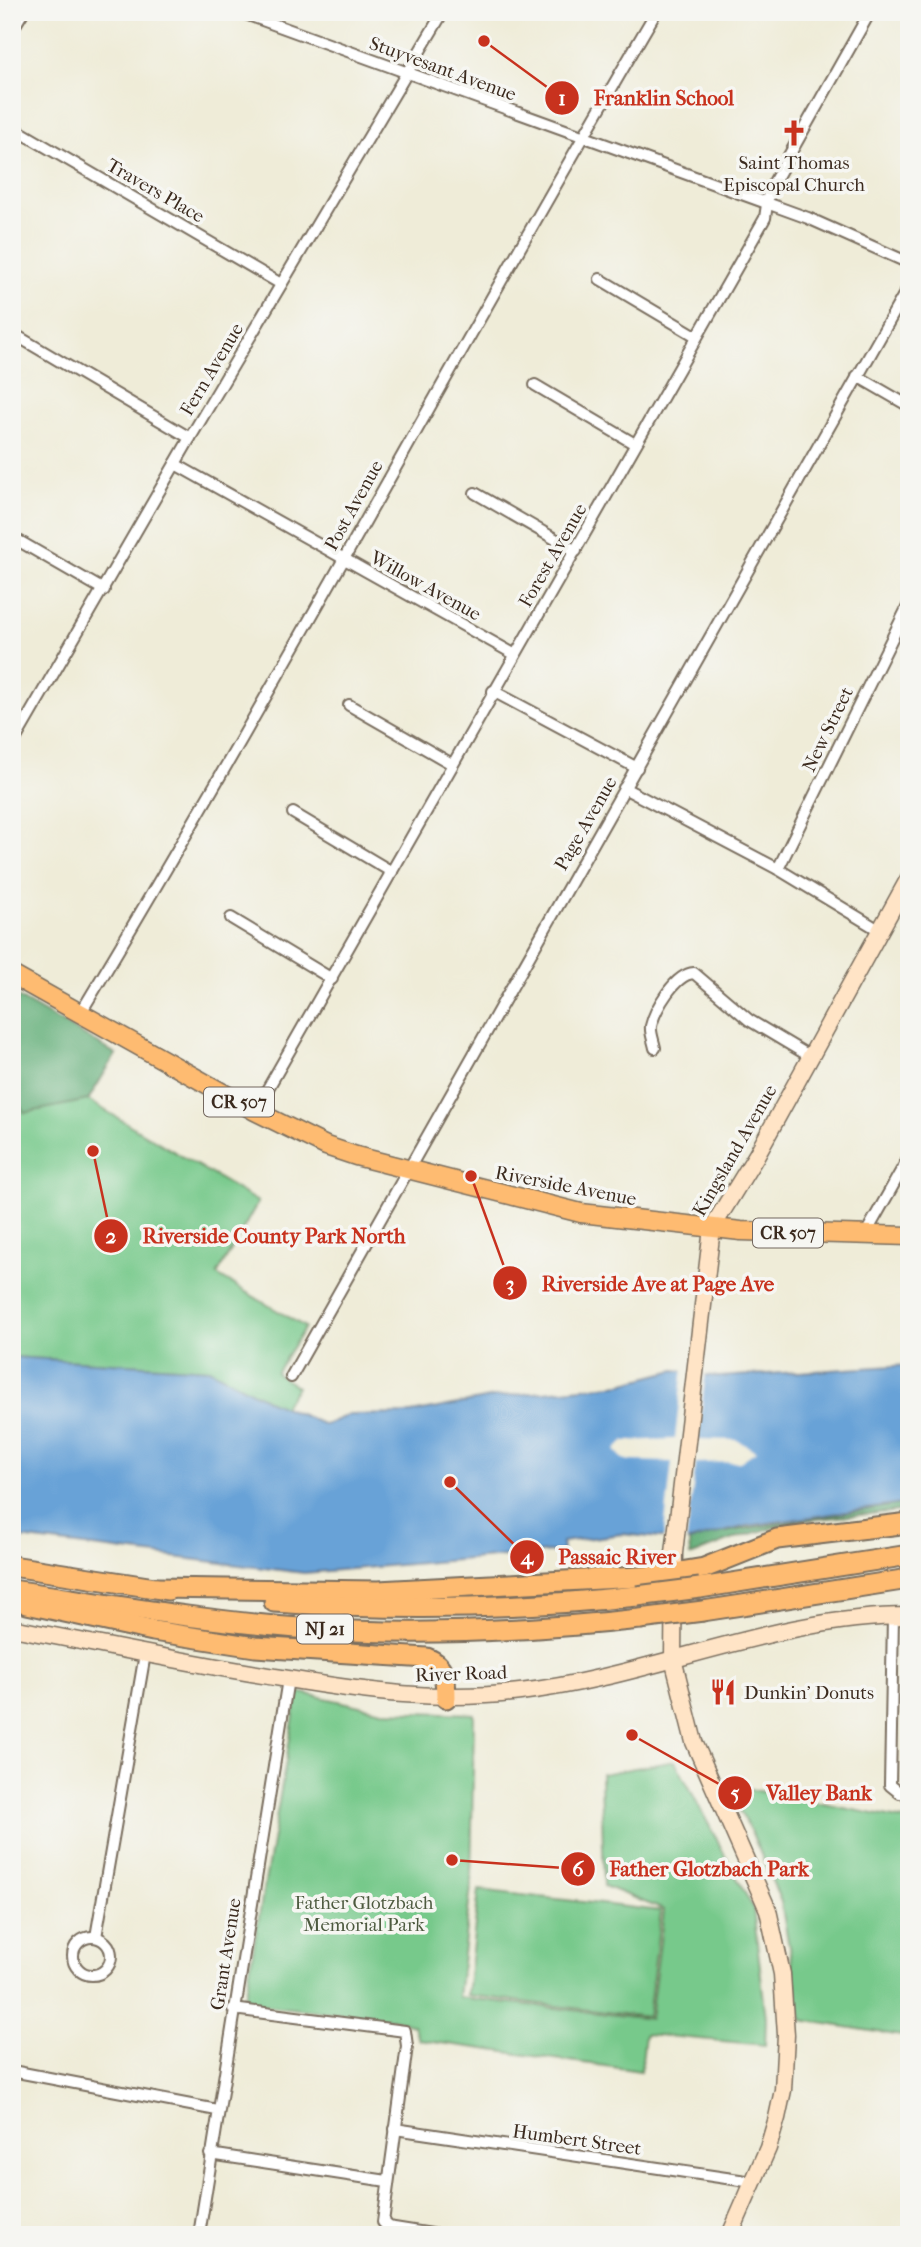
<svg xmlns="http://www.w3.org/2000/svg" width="921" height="2247" font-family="'IM FELL French Canon',serif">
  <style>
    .green { fill: #77c98b; stroke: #597a54; stroke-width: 2 }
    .forest { fill: #61ad77; stroke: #4e6c4a; stroke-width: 2 }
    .water { fill: #68a2d7; stroke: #52667a; stroke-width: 2 }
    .pier { fill: #efecd8 }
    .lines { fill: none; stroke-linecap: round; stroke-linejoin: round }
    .street-casing { stroke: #7a6e5f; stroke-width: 14 }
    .secondary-casing { stroke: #7a6e5f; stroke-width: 19 }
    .primary-casing { stroke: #7a6e5f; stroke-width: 21 }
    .highway-casing { stroke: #7a6e5f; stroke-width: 23 }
    .street { stroke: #fff; stroke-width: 10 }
    .secondary { stroke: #ffe4c6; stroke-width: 16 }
    .primary { stroke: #febb71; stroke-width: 18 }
    .highway { stroke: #febb71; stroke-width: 19 }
    .highway-bridge-casing { stroke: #7a6e5f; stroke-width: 23; stroke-linecap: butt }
    .highway-bridge { stroke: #febb71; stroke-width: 19 }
    .labels { text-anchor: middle; stroke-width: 7; stroke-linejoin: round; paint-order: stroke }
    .shield { fill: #f6f6f2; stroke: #73675e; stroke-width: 2 }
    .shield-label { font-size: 18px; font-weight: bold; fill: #3b2a1e }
    .street-label { font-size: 19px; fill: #3b2a1e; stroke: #f6f6f2 }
    .poi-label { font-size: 19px; fill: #3b2a1e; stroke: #f6f6f2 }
    .park-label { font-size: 19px; fill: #4d5a3f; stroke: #f6f6f2 }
    .leader { fill: none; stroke: #c8321e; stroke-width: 2.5 }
    .callout-dot { fill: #c8321e; stroke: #f6f6f2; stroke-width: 2.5 }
    .mark-label { font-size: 21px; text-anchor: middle; font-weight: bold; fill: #fff }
    .callout-label { font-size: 21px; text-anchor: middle; font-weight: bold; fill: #c8321e; stroke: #f6f6f2; stroke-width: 7; stroke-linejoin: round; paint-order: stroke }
  </style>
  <rect width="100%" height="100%" fill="#f6f6f2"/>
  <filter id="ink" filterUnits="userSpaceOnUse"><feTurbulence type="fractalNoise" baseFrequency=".0143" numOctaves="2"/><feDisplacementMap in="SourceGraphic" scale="14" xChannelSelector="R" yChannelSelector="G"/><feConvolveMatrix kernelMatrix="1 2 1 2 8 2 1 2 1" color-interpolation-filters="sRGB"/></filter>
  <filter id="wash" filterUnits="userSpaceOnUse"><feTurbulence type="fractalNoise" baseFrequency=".00686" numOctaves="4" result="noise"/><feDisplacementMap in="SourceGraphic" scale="28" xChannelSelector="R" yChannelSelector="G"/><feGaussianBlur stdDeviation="1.57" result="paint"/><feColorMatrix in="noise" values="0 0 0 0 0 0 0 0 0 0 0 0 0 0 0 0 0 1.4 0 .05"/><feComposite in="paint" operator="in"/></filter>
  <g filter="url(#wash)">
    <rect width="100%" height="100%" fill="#efecd8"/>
    <!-- green -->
    <g class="green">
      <path d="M12,994L116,1054L88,1100L258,1202L217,1275L305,1327L276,1373L297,1387L282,1408L209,1369L12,1357Z"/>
      <path d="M298,1692L383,1711L474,1714L471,1887L458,1997L650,2019L664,1910L604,1886L601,1774L675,1761L753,1908L766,2018L765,2045L645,2034L641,2071L419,2040L413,2025L397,2020L244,2003Z"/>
      <path d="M724,1784L909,1821V2037L802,2020L781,1902L752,1833Z"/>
      <path d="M479,1890L661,1911L648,2017L467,1995Z"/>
    </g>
    <!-- forest -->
    <g class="forest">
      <path d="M12,994L116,1054L88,1100L25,1113L12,1096Z"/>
      <path d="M909,1503V1510L799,1521L739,1537L690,1556L689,1541L706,1535Z"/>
    </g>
    <!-- water -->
    <path class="water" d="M12,1357L209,1369L267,1400L325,1425L348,1415L406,1414L495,1397L621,1384L675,1370L718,1377L909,1365V1503L747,1526L689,1541L622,1534L562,1542L563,1551L304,1573L12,1537Z"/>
    <!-- pier -->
    <path class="pier" d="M683,1368L706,1371L698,1439L737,1440L756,1451L740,1462L696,1463L686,1545L663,1542L672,1462L630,1461L623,1459L615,1450L624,1441L675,1439Z"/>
  </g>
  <g filter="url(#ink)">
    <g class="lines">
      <!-- street casing -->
      <g class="street-casing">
        <g id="street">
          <path d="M240,12L808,218L909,263"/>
          <path d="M12,30L23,12"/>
          <path d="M12,127L281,284"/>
          <path d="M600,279L696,336"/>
          <path d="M12,333L190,438"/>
          <path d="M857,376L909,406"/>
          <path d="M535,385L635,444"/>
          <path d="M175,464L514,654"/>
          <path d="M475,493L576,551"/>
          <path d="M12,537L104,590"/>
          <path d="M493,691L637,768"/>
          <path d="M349,705L452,764"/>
          <path d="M12,745L190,438L443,12"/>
          <path d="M624,788L778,869L879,930"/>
          <path d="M293,813L392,872"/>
          <path d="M778,869L909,604"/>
          <path d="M231,918L332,979"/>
          <path d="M80,1014C279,684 461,344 656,12"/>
          <path d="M655,1048C654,1042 650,1033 651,1026C655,1009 675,974 694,973L749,1020L811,1057"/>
          <path d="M255,1111L765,218L769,191L870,12"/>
          <path d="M865,1235L909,1157"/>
          <path d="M291,1377L909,286"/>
          <path d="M893,1616L890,1785L900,1793L909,1794"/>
          <circle cx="92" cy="1956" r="19"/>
          <path d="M96,1937L145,1654"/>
          <path d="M233,2009L405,2031L407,2046L383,2222L388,2227L438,2235"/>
          <path d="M12,2071L217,2110"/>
          <path d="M395,2129L753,2182"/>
          <path d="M210,2154L387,2181"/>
          <path d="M199,2235L288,1679"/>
        </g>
      </g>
      <!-- secondary casing -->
      <g class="secondary-casing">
        <g id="secondary">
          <path d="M12,1628C104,1645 196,1665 288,1679C366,1692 441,1702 520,1692C651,1677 775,1616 909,1616"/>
          <path d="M730,2235L768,2148L777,2118L783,2090L786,2035L782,1974L768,1910L694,1742L673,1659L674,1553L712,1228L756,1156L909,878"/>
        </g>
      </g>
      <!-- primary casing -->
      <g class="primary-casing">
        <path id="primary" d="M12,975L255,1111L326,1146L356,1156L581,1213L741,1231L909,1236"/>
      </g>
      <!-- highway casing -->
      <g class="highway-casing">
        <g id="highway">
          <path d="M12,1566L168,1590"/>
          <path d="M156,1588L378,1591L656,1576L704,1568L777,1539L909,1523"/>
          <path d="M700,1588L909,1555"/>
          <path d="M12,1590C112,1605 211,1622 312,1629C421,1636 530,1631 640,1619"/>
          <path d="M274,1602C396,1611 516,1609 637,1596"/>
          <path d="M27,1604L153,1631L255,1647L427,1658C445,1665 446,1680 446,1698"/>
          <path d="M703,1611L909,1579"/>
        </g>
      </g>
      <!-- street -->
      <use href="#street" class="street"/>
      <!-- secondary -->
      <use href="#secondary" class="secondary"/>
      <!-- primary -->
      <use href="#primary" class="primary"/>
      <!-- highway -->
      <use href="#highway" class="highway"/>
      <!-- highway-bridge casing -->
      <g class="highway-bridge-casing">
        <g id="highway-bridge">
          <path d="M637,1596L700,1588"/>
          <path d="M640,1619L703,1611"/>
        </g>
      </g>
      <!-- highway-bridge -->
      <use href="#highway-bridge" class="highway-bridge"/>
    </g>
  </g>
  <!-- icons -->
  <defs>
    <g id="church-bare" transform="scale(2.1)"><path d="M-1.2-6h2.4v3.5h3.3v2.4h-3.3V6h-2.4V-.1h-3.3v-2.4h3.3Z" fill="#c8321e" stroke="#f6f6f2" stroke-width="2.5" paint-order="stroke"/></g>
    <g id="restaurant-bare" transform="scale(2.1)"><path d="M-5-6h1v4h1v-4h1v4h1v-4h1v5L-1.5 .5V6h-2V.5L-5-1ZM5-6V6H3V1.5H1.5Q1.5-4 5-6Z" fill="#c8321e" stroke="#f6f6f2" stroke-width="2.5" paint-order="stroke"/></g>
  </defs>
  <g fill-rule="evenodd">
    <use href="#church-bare" x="794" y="133"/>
    <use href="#restaurant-bare" x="723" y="1692"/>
  </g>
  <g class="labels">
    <!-- shield labels -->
    <g class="shield">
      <rect x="204" y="1087.5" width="70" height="29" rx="5"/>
      <rect x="753" y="1218.5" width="70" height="29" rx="5"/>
      <rect x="297" y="1614.5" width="56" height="29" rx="5"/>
    </g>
    <g class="shield-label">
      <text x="239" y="1108">CR 507</text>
      <text x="788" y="1239">CR 507</text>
      <text x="325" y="1635">NJ 21</text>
    </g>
    <!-- street labels -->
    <g class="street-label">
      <text transform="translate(443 68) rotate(20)" y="7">Stuyvesant Avenue</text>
      <text transform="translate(156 190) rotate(30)" y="7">Travers Place</text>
      <text transform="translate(211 369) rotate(-59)" y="7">Fern Avenue</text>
      <text transform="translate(353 505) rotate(-61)" y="7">Post Avenue</text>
      <text transform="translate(552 555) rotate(-60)" y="7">Forest Avenue</text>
      <text transform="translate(426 585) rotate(29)" y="7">Willow Avenue</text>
      <text transform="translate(827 729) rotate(-64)" y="7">New Street</text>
      <text transform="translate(585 823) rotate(-60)" y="7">Page Avenue</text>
      <text transform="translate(734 1150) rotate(-60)" y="7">Kingsland Avenue</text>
      <text transform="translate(566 1185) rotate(11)" y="7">Riverside Avenue</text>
      <text transform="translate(461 1673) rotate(-2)" y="7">River Road</text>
      <text transform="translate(225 1954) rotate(-81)" y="7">Grant Avenue</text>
      <text transform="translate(577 2139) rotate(8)" y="7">Humbert Street</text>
    </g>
    <!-- poi labels -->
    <g class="poi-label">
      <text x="794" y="169">Saint Thomas<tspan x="794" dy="22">Episcopal Church</tspan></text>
      <text x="744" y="1699" text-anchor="start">Dunkin' Donuts</text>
    </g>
    <!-- park labels -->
    <g class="park-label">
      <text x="364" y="1909">Father Glotzbach<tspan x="364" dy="22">Memorial Park</tspan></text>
    </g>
  </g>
  <!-- callouts -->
  <path class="leader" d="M484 41L562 98M93 1151L111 1236M471 1176L510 1283M450 1482L527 1557M632 1735L735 1793M452 1860L578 1869"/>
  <g class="callout-dot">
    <circle cx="484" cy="41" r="7"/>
    <circle cx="93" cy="1151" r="7"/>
    <circle cx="471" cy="1176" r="7"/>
    <circle cx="450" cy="1482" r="7"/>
    <circle cx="632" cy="1735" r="7"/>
    <circle cx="452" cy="1860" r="7"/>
    <circle cx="562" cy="98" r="18"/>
    <circle cx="111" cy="1236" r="18"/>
    <circle cx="510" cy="1283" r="18"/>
    <circle cx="527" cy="1557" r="18"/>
    <circle cx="735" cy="1793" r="18"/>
    <circle cx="578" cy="1869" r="18"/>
  </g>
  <g class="mark-label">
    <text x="562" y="105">1</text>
    <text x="111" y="1243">2</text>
    <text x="510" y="1291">3</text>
    <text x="527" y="1564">4</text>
    <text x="735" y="1800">5</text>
    <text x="578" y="1876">6</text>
  </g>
  <g class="callout-label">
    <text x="664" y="105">Franklin School</text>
    <text x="274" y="1243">Riverside County Park North</text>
    <text x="658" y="1291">Riverside Ave at Page Ave</text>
    <text x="617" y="1564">Passaic River</text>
    <text x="819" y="1800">Valley Bank</text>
    <text x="709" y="1876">Father Glotzbach Park</text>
  </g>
  <!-- margin -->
  <rect width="921" height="2247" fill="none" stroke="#f6f6f2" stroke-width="42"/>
</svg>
